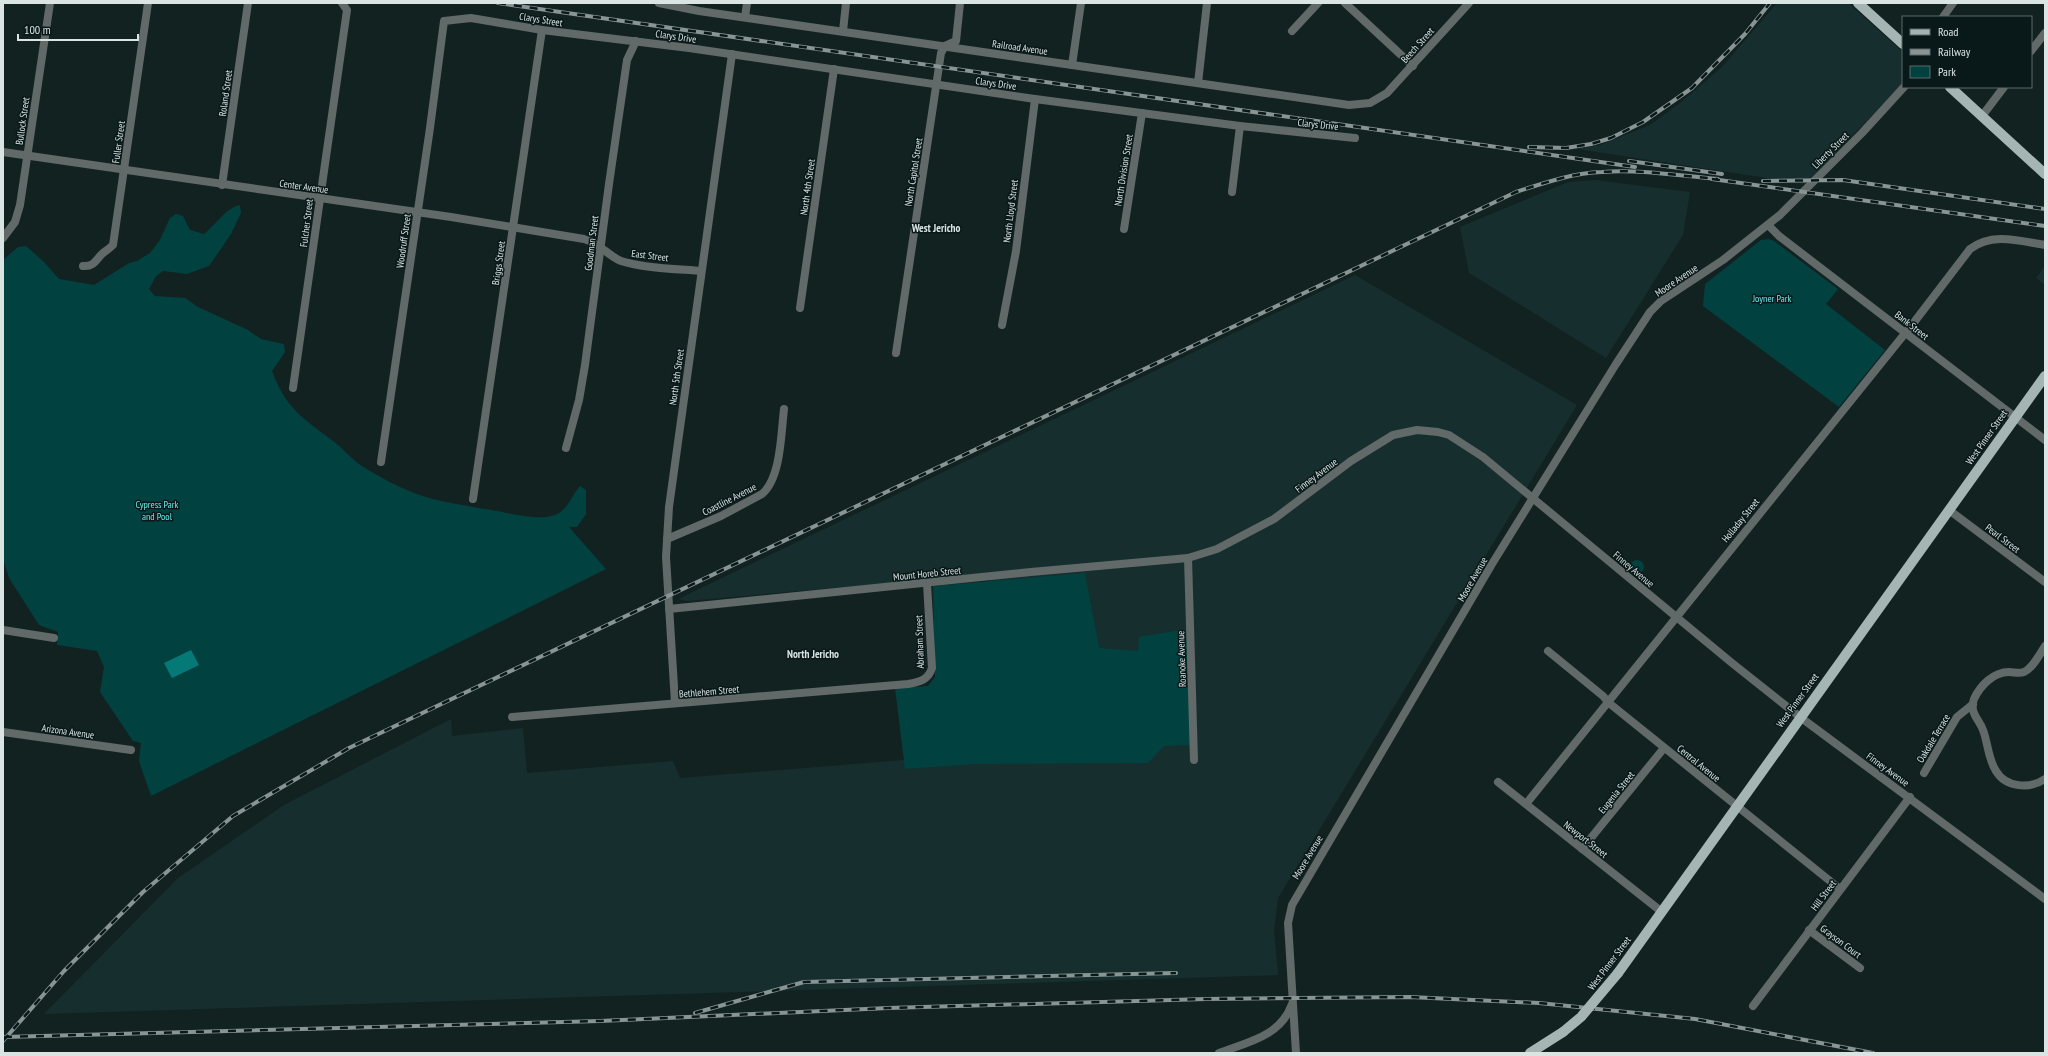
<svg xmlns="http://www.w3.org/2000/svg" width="2048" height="1056" font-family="'PT Sans Narrow',sans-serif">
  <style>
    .built { fill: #162f2e }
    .green { fill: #014241 }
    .water { fill: #057976 }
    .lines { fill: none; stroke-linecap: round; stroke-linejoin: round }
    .minor { stroke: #616969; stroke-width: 8 }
    .major { stroke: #a5b5b4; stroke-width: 10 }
    .rail-casing { stroke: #889594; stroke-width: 4 }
    .rail { stroke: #091818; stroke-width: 2.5; stroke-dasharray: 8; stroke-linecap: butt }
    .major-bridge { stroke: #a5b5b4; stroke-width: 10 }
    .labels { text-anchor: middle; stroke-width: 3; stroke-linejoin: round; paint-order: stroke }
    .street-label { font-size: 10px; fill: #dae4e3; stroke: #091818 }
    .park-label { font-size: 10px; fill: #66ede9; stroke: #091818 }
    .neighbourhood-label { font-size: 11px; font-weight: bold; fill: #dae4e3; stroke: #091818 }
  </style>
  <rect width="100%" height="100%" fill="#122221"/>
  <!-- built -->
  <g class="built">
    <path d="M1777,3H1848L1903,52L1902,84L1806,184L1577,149L1600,145L1650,125L1680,103L1722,67Z"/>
    <path d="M1595,180L1690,192L1683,235L1606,358L1469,273L1460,227L1556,187L1569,182Z"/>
    <path d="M2045,266V285L2036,278Z"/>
    <path d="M1355,275L1577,405L1278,898L1274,930L1278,975L44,1014L178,878L284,805L451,719L452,736L523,728L527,773L673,761L680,778L941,757L990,627V574L687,601L678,599Z"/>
  </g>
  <!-- green -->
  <g class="green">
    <path d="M240,205L241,213L231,234L209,266L187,274L163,271L156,276L149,289L155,296L185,298L198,307L248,330L261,339L284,344L285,352L272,371C286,409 303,418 333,441C344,449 353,461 365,468C380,477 398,487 414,493C440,503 470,506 497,511C513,514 540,521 555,515C568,510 571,496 580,486L586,490V514L577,527H565H569L606,569L151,796L139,761L141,743L133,741L100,692L104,667L97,651L57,645L58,632L39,625L9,578L3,559V260L18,247L26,246L44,262L59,279L94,285L129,263L137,261L150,253L160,240L170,218L176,214L183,216L190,230L204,234C217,224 225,208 240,205Z"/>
    <path d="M1769,239L1774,241L1838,289L1826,304L1885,350L1839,407L1703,306L1705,284L1761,240Z"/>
    <circle cx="1637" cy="567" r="7"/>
    <path d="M1085,573L1099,648L1138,651L1139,637L1187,629L1191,745L1164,746L1148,763L974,764L905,769L895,688L928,686L935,677L933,586Z"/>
  </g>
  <!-- water -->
  <path class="water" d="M191,650L199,665L172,678L164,663Z"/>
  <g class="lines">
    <!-- minor -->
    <g class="minor">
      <path d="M659,3L699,11L1349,105L1370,103L1387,93L1469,3"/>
      <path d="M1345,3L1413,66"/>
      <path d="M745,17L747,3"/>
      <path d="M1943,17L1953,3"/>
      <path d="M843,31L846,3"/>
      <path d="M1292,31L1318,3"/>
      <path d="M2031,51L2045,33"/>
      <path d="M1072,65L1081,3"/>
      <path d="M1198,83L1207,3"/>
      <path d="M1982,116L2004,87"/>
      <path d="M3,152L451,217L584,239C601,244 607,255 621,261C642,268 677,269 701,271"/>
      <path d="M222,185L248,3"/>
      <path d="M1232,192L1240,126"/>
      <path d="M1768,225L1779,236L2045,440"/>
      <path d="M1124,229L1142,113"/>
      <path d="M3,238L15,222L20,205L50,3"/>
      <path d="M83,266C95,267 96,259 103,253C107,250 110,248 113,245L148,3"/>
      <path d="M800,308L834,69"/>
      <path d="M1002,325L1016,251L1035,99"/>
      <path d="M896,353L941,53L945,46L956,41L960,3"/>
      <path d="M293,388L347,10L342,3"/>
      <path d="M566,448L579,400L585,365L609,184L627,60L636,41"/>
      <path d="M381,462L430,128L444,21L471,18L542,30L689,48L1035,99L1240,126L1355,138"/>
      <path d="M473,499L542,30"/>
      <path d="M1949,510L2045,582"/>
      <path d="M667,539L721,516L762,494C781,478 781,434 784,409"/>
      <path d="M1188,558L1194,760"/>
      <path d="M669,609L1031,572L1188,558L1217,549L1274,519L1351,461L1393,435L1417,430L1438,432L1449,435L1483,457L1732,663L1800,717L2045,899"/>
      <path d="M3,630L54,638"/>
      <path d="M2045,646C2040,654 2032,669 2024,672C2019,674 2014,672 2009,672C1993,672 1980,686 1974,699C1969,713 1979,719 1983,730C1988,743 1988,759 1996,771C2006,788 2030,789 2045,779"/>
      <path d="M1548,651L1603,696L1609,703L1840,889"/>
      <path d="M675,703L666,557L669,507L732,54"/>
      <path d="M512,717L908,684C920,682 928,680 932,668L927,584"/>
      <path d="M3,732L131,750"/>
      <path d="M1924,773L1957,717L1973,704"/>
      <path d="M1498,782L1662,912"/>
      <path d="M1526,804L1915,321L1970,249C1993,232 2019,241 2045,245"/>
      <path d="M1582,849L1664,748"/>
      <path d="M1809,930L1860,968"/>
      <path d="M1753,1006L1910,797"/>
      <path d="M1219,1053C1248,1042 1281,1036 1292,1004"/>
      <path d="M1296,1053L1288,923L1292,905L1492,564L1616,364L1650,312L1661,301L1723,260L1780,215L1862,133L1904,87"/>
    </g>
    <!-- major -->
    <g class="major">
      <path d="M1858,3L1903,44"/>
      <path d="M1950,87L2045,174"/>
      <path d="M1618,973L2045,376"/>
      <path d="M1530,1053L1563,1032"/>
    </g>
    <!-- rail casing -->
    <g class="rail-casing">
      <g id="rail">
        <path d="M498,3L1635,167"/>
        <path d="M1529,147L1566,148L1591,144L1611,138L1643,122L1692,88L1745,34L1770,3"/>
        <path d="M1629,161L1722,174"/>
        <path d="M1712,179L2045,226"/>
        <path d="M1763,181L1843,180L2045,209"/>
        <path d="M695,1013L804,982L1176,973"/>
        <path d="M4,1037L600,1021L888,1008L1206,999L1410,997L1539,1003L1695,1019L1873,1053"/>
        <path d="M3,1041L64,971L143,892L233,816L349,748L1516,192C1544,183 1572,173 1602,172C1640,169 1680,176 1718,179"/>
      </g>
    </g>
    <!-- rail -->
    <use href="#rail" class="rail"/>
    <!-- major-bridge -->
    <path class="major-bridge" d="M1563,1032L1581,1017L1618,973"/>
  </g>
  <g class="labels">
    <!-- street labels -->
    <g class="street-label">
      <text transform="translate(541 19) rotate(9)" y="4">Clarys Street</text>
      <text transform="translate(676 36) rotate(8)" y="4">Clarys Drive</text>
      <text transform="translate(1417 45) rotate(-48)" y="4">Beech Street</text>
      <text transform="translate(1020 47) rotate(8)" y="4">Railroad Avenue</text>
      <text transform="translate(996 83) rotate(8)" y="4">Clarys Drive</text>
      <text transform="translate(225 93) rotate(-82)" y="4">Roland Street</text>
      <text transform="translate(22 121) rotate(-82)" y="4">Bullock Street</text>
      <text transform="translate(1318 124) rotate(6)" y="4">Clarys Drive</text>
      <text transform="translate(118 142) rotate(-82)" y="4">Fuller Street</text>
      <text transform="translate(1830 150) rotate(-45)" y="4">Liberty Street</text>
      <text transform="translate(1123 170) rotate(-81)" y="4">North Division Street</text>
      <text transform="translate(913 172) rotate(-81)" y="4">North Capitol Street</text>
      <text transform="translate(304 186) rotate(8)" y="4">Center Avenue</text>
      <text transform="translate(807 187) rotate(-82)" y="4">North 4th Street</text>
      <text transform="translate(1010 211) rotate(-83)" y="4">North Lloyd Street</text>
      <text transform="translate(306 223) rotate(-83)" y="4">Fulcher Street</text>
      <text transform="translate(403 241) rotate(-82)" y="4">Woodruff Street</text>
      <text transform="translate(591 243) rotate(-83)" y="4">Goodman Street</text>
      <text transform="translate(650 255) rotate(7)" y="4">East Street</text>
      <text transform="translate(498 263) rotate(-82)" y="4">Briggs Street</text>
      <text transform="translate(1676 280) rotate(-34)" y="4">Moore Avenue</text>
      <text transform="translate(1912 325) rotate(38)" y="4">Bank Street</text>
      <text transform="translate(676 377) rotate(-82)" y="4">North 5th Street</text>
      <text transform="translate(1986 437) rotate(-55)" y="4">West Pinner Street</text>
      <text transform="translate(1316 475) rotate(-37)" y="4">Finney Avenue</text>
      <text transform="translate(729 499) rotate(-27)" y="4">Coastline Avenue</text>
      <text transform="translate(1740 520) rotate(-51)" y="4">Holladay Street</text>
      <text transform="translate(2003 538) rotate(37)" y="4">Pearl Street</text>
      <text transform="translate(1634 569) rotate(40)" y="4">Finney Avenue</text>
      <text transform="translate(927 573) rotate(-6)" y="4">Mount Horeb Street</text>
      <text transform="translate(1472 579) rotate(-60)" y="4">Moore Avenue</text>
      <text transform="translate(919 642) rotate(-92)" y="4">Abraham Street</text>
      <text transform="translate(1181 659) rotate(-92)" y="4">Roanoke Avenue</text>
      <text transform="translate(709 691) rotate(-5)" y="4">Bethlehem Street</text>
      <text transform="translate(1797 700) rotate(-54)" y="4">West Pinner Street</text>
      <text transform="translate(68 731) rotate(8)" y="4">Arizona Avenue</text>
      <text transform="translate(1933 738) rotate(-59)" y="4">Oakdale Terrace</text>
      <text transform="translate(1699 763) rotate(39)" y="4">Central Avenue</text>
      <text transform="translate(1888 769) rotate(36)" y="4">Finney Avenue</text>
      <text transform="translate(1616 792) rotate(-51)" y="4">Eugenia Street</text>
      <text transform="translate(1586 839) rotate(38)" y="4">Newport Street</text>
      <text transform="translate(1307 857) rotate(-59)" y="4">Moore Avenue</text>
      <text transform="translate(1823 895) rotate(-53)" y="4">Hill Street</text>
      <text transform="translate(1841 941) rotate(37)" y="4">Grayson Court</text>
      <text transform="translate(1609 963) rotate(-53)" y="4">West Pinner Street</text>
    </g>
    <!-- park labels -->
    <g class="park-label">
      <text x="1772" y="302">Joyner Park</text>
      <text x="157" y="508">Cypress Park<tspan x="157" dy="12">and Pool</tspan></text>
    </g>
    <!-- neighbourhood labels -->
    <g class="neighbourhood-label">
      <text x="936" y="232">West Jericho</text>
      <text x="813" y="658">North Jericho</text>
    </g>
  </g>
  <!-- border -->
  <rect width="2048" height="1056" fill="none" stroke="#dae4e3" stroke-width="8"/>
  <!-- legend -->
  <rect x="1902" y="16" width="130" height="72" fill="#091818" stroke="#5d6a69"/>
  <rect x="1910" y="29" width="20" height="6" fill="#a5b5b4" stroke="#5d6a69"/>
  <text x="1938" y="36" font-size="12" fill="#dae4e3">Road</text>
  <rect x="1910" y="49" width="20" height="6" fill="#889594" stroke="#5d6a69"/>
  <text x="1938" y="56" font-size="12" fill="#dae4e3">Railway</text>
  <rect x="1910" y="66" width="20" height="12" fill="#014241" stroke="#5d6a69"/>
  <text x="1938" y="76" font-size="12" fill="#dae4e3">Park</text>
  <!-- scale -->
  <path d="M18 34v6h120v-6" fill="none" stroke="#dae4e3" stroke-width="2"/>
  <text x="24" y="34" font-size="12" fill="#dae4e3" stroke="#091818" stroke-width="3" paint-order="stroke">100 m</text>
</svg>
